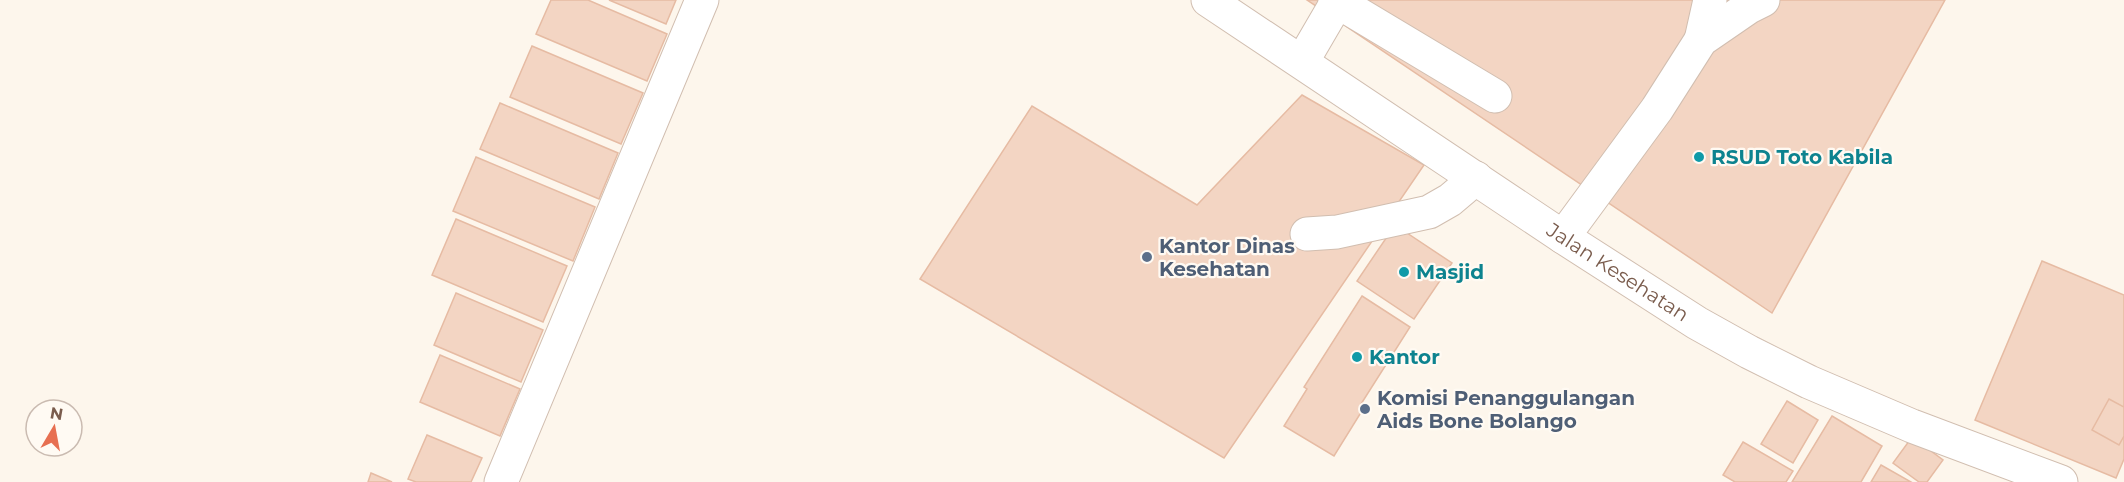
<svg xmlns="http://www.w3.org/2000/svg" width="2124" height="482" font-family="Montserrat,sans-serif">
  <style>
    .building { fill: #f3d5c3; stroke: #e6bba3; stroke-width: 1.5 }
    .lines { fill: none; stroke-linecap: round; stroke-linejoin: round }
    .minor-casing { stroke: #d1beb0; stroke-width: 35 }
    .minor { stroke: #fff; stroke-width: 33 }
    .culture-dot { fill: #0f9aa8; stroke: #fffaf3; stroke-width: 2 }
    .service-dot { fill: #5c6f8a; stroke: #fffaf3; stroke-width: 2 }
    .labels { text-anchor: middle; stroke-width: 4.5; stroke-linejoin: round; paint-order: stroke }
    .culture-label { font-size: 20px; font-weight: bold; fill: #0d838f; stroke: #fffaf3; text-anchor: start }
    .service-label { font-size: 20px; font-weight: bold; fill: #4e5e75; stroke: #fffaf3; text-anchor: start }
    .street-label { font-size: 20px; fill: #7a5c4d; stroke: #fffaf3 }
  </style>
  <rect width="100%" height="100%" fill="#fdf6ec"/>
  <!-- building -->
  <g class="building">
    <path d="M551,0H588L667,34L647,81L536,34Z"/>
    <path d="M609,0H676L666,24Z"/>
    <path d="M1307,0H1945L1772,313Z"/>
    <path d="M532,46L643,93L621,144L510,97Z"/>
    <path d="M1302,95L1424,165L1224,458L920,279L1032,106L1197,205Z"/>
    <path d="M500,103L618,153L599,199L480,149Z"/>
    <path d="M476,157L595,207L573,261L453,211Z"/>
    <path d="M456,219L567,266L543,322L432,275Z"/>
    <path d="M1395,225L1452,263L1414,319L1357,281Z"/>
    <path d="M2042,261L2124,295V459L2116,478L1975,420Z"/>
    <path d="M456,293L543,330L521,382L434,345Z"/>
    <path d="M1362,296L1410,327L1361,404L1365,406L1334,456L1284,426L1307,389L1304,387Z"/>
    <path d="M440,355L520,389L500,436L420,402Z"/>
    <path d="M2109,399L2124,407V436L2119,445L2092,430Z"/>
    <path d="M1787,401L1818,420L1793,463L1761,444Z"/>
    <path d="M1832,416L1882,446L1861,482H1792Z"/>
    <path d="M427,435L482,458L471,482H416L408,479Z"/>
    <path d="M1912,437L1943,460L1927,482H1919L1893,463Z"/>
    <path d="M1743,442L1793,471L1786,482H1735L1723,475Z"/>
    <path d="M1881,465L1911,482H1871Z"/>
    <path d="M371,473L392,482H368Z"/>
  </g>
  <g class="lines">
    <!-- minor casing -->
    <g class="minor-casing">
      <g id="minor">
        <path id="s1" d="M1208,0L1563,237L1697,323L1749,352L1809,382L1912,426L2061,482"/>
        <path d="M1335,0L1495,96"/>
        <path d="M1701,40L1710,0"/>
        <path d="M1302,62L1337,2"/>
        <path d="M1307,234L1337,232L1429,212L1450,200L1476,178"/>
        <path d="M1563,237L1657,109L1701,40L1749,7L1763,0"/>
        <path d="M501,482L702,0"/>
      </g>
    </g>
    <!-- minor -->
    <use href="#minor" class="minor"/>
  </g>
  <!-- markers -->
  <g class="culture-dot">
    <circle cx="1699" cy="157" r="6"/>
    <circle cx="1404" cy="272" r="6"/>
    <circle cx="1357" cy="357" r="6"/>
  </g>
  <g class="service-dot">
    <circle cx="1147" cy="257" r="6"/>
    <circle cx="1365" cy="409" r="6"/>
  </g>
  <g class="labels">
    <!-- culture labels -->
    <g class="culture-label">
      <text x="1711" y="164">RSUD Toto Kabila</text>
      <text x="1416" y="279">Masjid</text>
      <text x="1369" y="364">Kantor</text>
    </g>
    <!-- service labels -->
    <g class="service-label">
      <text x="1159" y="253">Kantor Dinas<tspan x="1159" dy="23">Kesehatan</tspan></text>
      <text x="1377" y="405">Komisi Penanggulangan<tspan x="1377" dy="23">Aids Bone Bolango</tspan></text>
    </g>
    <!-- street labels -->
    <g class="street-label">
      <text dy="7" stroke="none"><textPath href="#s1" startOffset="492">Jalan Kesehatan</textPath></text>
    </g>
  </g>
  <!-- north arrow -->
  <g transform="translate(54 428) rotate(10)"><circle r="28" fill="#fffaf3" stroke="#cabbb1" stroke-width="1.5"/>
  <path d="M0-4.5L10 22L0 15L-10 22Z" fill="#e76f51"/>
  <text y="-9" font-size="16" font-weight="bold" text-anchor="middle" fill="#7a5c4d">N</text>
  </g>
</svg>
